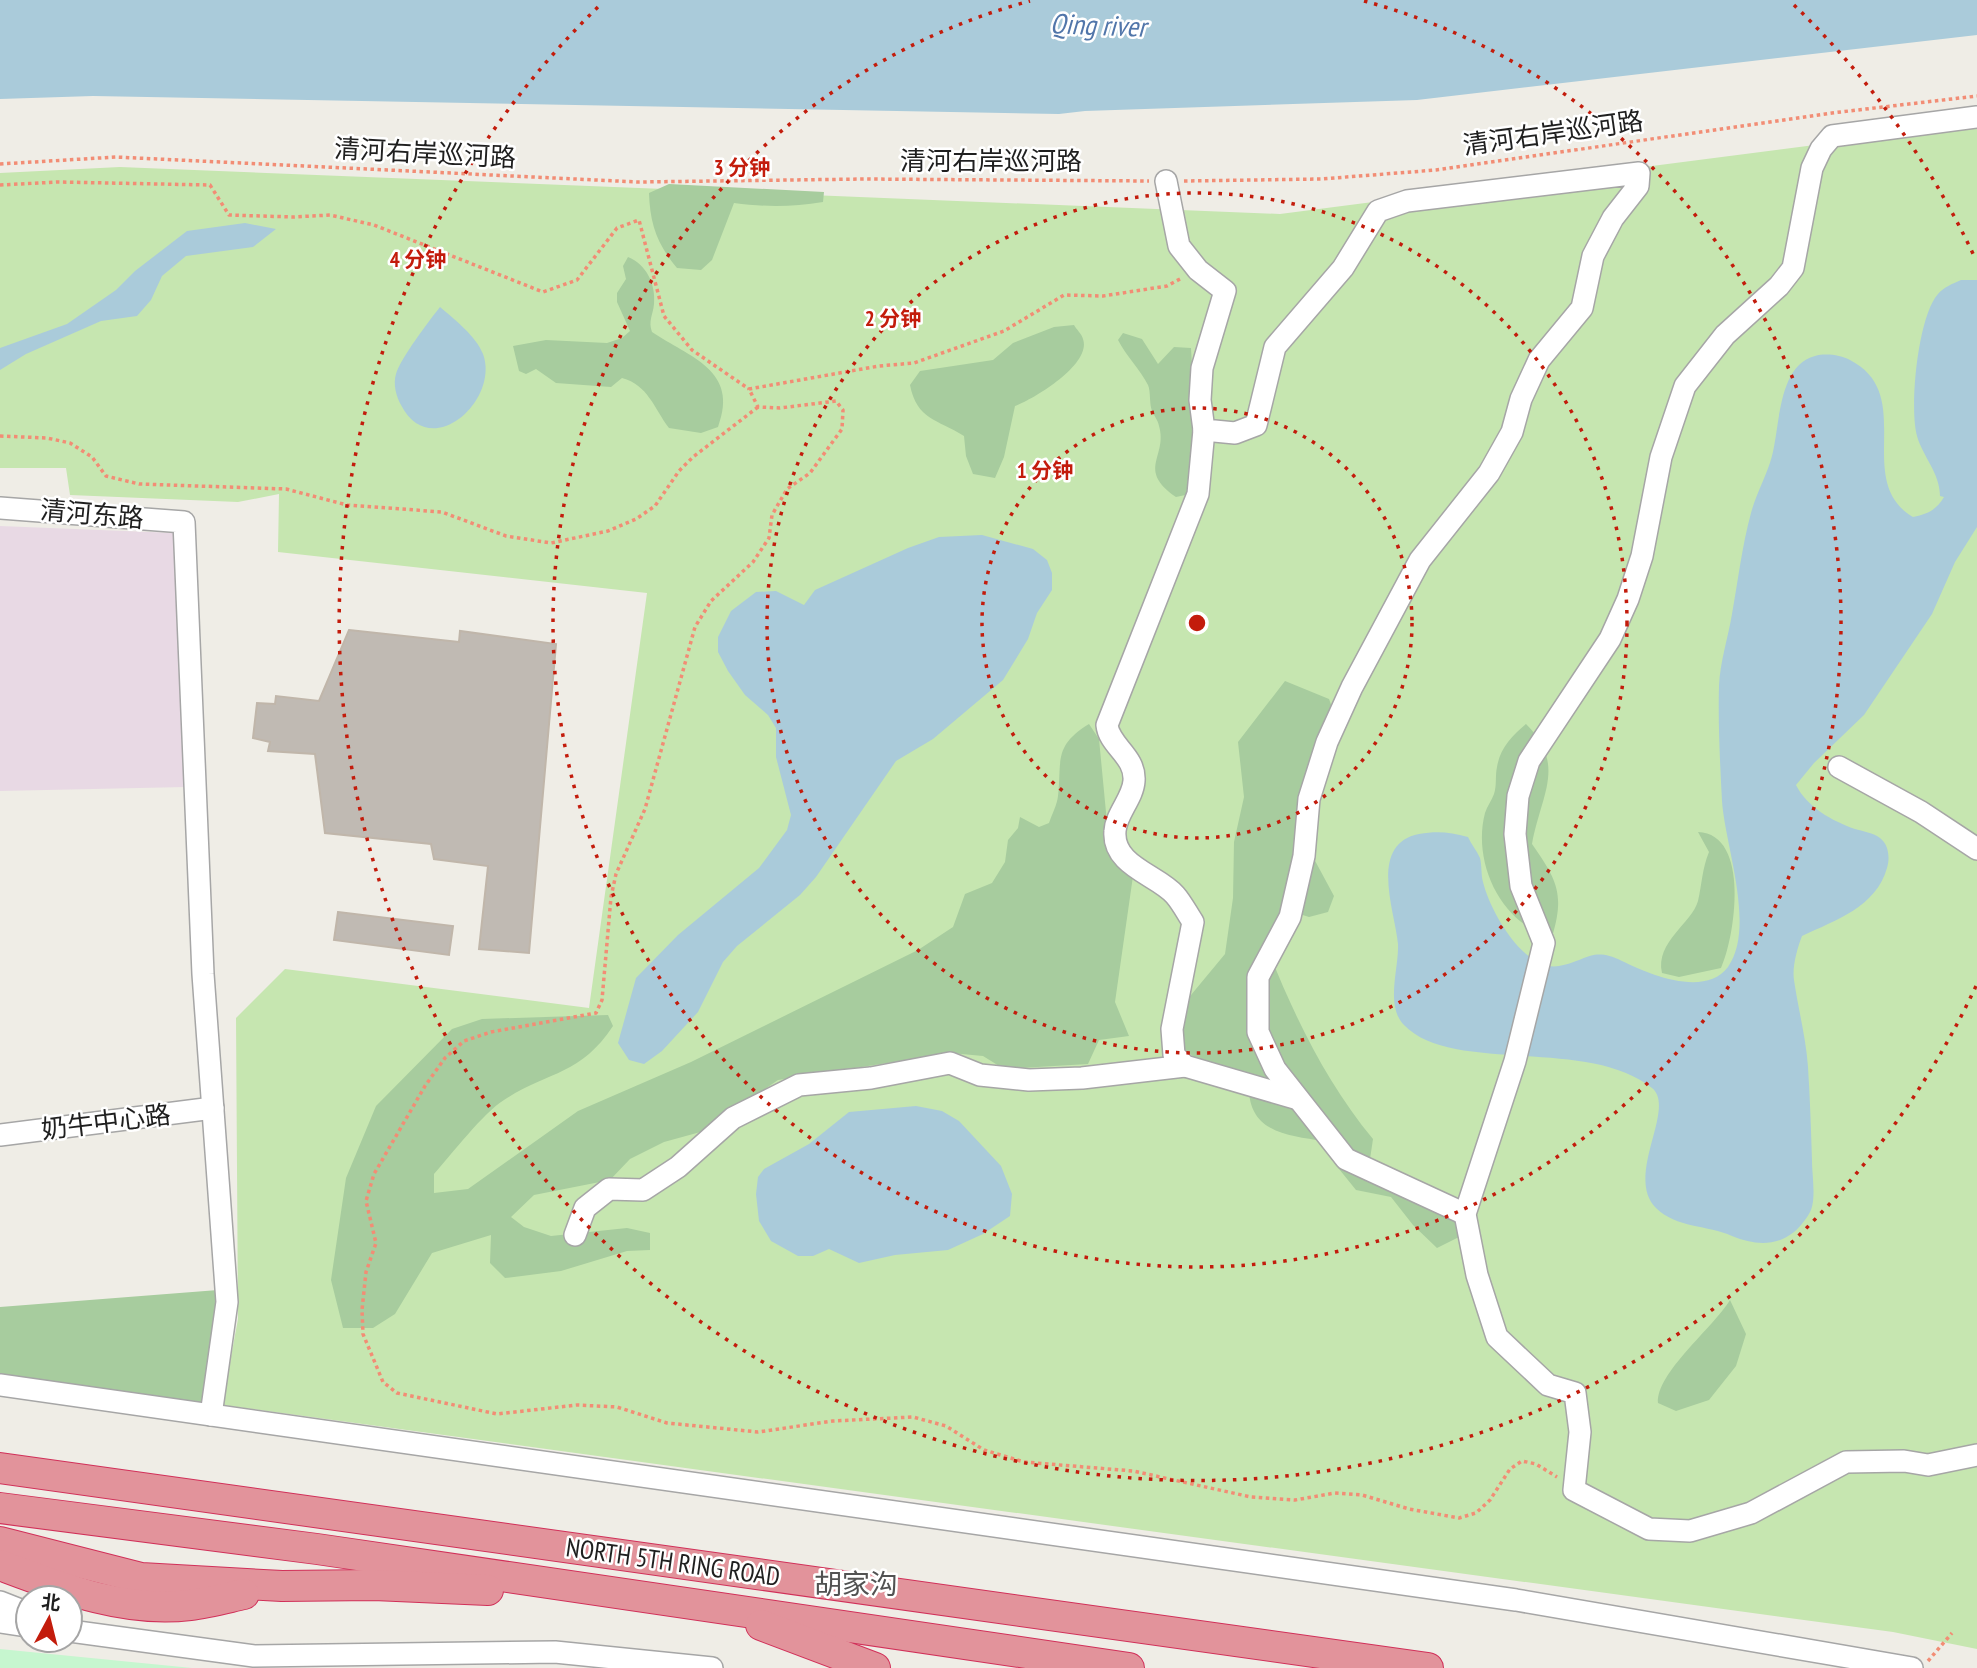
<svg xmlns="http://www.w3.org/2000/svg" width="1977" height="1668" font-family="'PT Sans Narrow','Noto Sans SC',sans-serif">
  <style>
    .industrial { fill: #e8d9e4 }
    .grass { fill: #c6e6b0 }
    .forest { fill: #a7cc9e }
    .park { fill: #c6f6cf }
    .water { fill: #aacbda }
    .building { fill: #c0bab3; stroke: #c0b6aa; stroke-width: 2 }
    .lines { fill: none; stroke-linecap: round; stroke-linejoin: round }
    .minor-casing { stroke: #a6a6a6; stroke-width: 24 }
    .highway-casing { stroke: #d13059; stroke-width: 32 }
    .path { stroke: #f28d75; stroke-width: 3.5; stroke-dasharray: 3.5 3.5; stroke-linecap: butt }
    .minor { stroke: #fff; stroke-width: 21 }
    .highway { stroke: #e2939b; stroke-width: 30 }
    .ring { fill: none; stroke: #c31c0c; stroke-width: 3.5; stroke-dasharray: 3.5 7 }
    .labels { text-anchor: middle; stroke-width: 5; stroke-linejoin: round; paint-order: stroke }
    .street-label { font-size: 26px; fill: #1f1f1f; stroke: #fff }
    .water-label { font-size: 28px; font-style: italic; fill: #5176aa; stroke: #fff }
    .neighbourhood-label { font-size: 28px; fill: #525252; stroke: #fff }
    .centre { fill: #c31c0c; stroke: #fff; stroke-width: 3.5 }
    .ring-label { font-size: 21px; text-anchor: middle; font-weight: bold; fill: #c31c0c; stroke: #fff; stroke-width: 5; stroke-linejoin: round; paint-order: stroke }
  </style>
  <rect width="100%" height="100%" fill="#efede6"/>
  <!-- industrial -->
  <path class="industrial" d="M0,526L175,533L186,787L0,791Z"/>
  <!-- grass -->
  <path class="grass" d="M1977,124V1649L1893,1632L222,1405L238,1319L236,1018L285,969L589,1008L647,593L278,552L279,494L238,502L70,495L66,468H0V173L120,167L1280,214Z"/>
  <!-- forest -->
  <g class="forest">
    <path d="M669,184L824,192L823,202C792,207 765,207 734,203L712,260L701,270L677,268C657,244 650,224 649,193Z"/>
    <path d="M628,257C646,264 656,284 654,304C653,315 648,321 652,332C689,357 740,370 718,427L701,433L669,428C654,408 648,385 622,378L611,387L556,383L536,369L526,374L519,371L513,346L546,340L607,343L622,338L630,331L617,302V293L626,279L623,266Z"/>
    <path d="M1074,325C1076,329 1082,334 1083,339C1092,364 1034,399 1015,406L1004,457L995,478L973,474L966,456L964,436C937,419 917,420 910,385L920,371L993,360L1013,343L1054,327Z"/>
    <path d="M1123,333L1142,339L1158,364L1174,347L1191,348L1195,418L1190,494L1176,497C1136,469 1168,457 1159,426C1158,420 1154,416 1152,411C1149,403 1151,392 1148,385C1140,369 1126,356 1118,340Z"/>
    <path d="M1285,681L1329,699L1338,723L1313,810V857L1334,896L1328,912L1309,917L1290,911L1270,955C1296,1020 1328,1085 1373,1139L1370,1159L1460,1204L1463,1235L1437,1248L1413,1225L1391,1197L1356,1190L1335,1164L1323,1141C1290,1136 1251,1133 1249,1091L1265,1078L1201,1063L1162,1030L1225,954L1233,898L1234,842L1244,797L1238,742Z"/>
    <path d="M1089,724L1099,739L1110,854L1133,876L1115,1002L1129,1036L1099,1040L1088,1064L1004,1069L983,1056L951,1053L778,1080L704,1131L664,1142L630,1159L610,1180L534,1195L511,1217L524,1227L551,1236L627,1228L650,1233V1250L627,1251L561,1271L505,1278L490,1263L491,1235L432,1253L395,1314L373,1328H343L331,1280L346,1178L376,1106L452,1029L482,1019L608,1015L613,1026C580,1076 548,1071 504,1100C483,1113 452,1154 434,1174V1193L468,1189L578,1111L691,1062L918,950L953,927L965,894L992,883L1005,862L1008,840L1018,828L1020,817L1039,827L1049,823C1052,814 1057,805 1058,796C1062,761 1053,746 1089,724Z"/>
    <path d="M1526,724C1567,765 1541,794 1532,844C1557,880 1565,894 1552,937C1501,925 1472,862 1485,813C1487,806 1492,800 1494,794C1497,785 1495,776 1497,767C1500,748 1512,736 1526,724Z"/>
    <path d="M1698,832C1751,834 1735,938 1721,968L1679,977L1662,973C1655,942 1692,923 1698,901C1702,884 1702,869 1709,852Z"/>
    <path d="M218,1290L206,1401L200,1407L0,1376V1307Z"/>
    <path d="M1730,1300L1746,1334L1736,1366L1709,1400L1676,1411L1658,1403C1656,1373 1713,1328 1730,1300Z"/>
  </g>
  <!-- park -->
  <path class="park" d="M0,1649L192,1668H0Z"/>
  <!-- water -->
  <g class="water">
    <path d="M0,0H1977V35L1417,100L1085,111L1059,114L93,96L0,99Z"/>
    <path d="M245,223L276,229L253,247L186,256L162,276L151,300L137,316L101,321L26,354L0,370V348L67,324L116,290L135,271L187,231Z"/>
    <path d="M1961,280H1977V527L1955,562L1932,614L1864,715L1814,763L1796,785C1807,807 1832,821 1855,829C1862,831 1874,833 1880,838C1889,845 1890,858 1887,868C1876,907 1836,920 1802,936C1797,949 1792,967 1794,980C1798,1008 1806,1038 1808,1067C1810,1098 1811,1129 1812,1161C1812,1174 1816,1197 1811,1210C1808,1217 1800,1227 1794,1232C1775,1247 1754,1245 1732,1236C1708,1225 1676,1228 1656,1208C1624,1176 1677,1108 1652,1088C1588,1036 1452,1075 1404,1025C1385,1005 1399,969 1398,944C1395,911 1368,844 1419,834C1437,831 1450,832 1468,837C1471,844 1477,851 1480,858C1482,866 1481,875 1483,882C1490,911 1524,972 1559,966C1587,961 1592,946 1622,961C1648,974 1705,998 1728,967C1756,927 1725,846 1722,801C1720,763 1718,724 1719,686C1720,662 1728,638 1732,614C1738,581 1742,546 1751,513C1756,494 1767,475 1772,456C1780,426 1778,365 1815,356C1825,353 1841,355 1850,360C1918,395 1852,481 1913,517C1928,514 1936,510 1944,497L1940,496C1940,473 1923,457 1917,436C1909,407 1918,316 1938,294C1944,287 1952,284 1961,280Z"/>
    <path d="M440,307C455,320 476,336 483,354C500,400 431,463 401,405C396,396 393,384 396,374C400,359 429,321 440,307Z"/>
    <path d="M982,535L1033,549L1047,560L1052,573V590L1037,613L1028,639L1003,680L933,739L896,761L816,877L800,895L737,946L723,962L698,1012L662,1051L644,1064L629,1060L618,1043L636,978L678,935L759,868L787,830L791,815L776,757V728L768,715L745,695L728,671L718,652V637L731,611L756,592L776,591L804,605L815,590L908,548L939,537Z"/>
    <path d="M916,1106L942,1111L959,1121L1001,1166L1012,1194L1010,1216L983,1234L948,1250L895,1255L859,1263L829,1249L813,1256H798L771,1241L759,1221L756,1194L758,1177L764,1169L809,1144L849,1112Z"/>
  </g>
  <!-- building -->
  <g class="building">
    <path d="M349,630L459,642L460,631L556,644L529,953L479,949L488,866L434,859L431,844L325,833L315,754L268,751L270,742L253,738L257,703L275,704L276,696L319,701Z"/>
    <path d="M338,912L453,926L449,955L334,940Z"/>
  </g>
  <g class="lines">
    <!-- minor casing -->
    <g class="minor-casing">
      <g id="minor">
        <path d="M1977,117L1832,136L1821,149L1812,168L1793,268L1779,286L1725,335L1685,386L1661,457L1642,556L1628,599L1610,639L1529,761L1518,796L1515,834L1521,886L1544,943L1515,1061L1465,1214L1477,1275L1497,1337L1548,1385L1575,1393L1580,1432L1574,1490L1649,1529L1690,1531L1751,1513L1846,1462L1904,1461L1928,1465L1977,1455"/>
        <path d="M1166,181L1179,246L1198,270L1225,291L1202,368L1200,400L1204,430L1235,433L1256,425L1275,347L1343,268L1378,211L1407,201L1639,173L1638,186L1613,218L1593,256L1582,308L1539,360L1521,399L1512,432L1489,473L1420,560L1352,687L1327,742L1309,799L1304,856L1290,917L1258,977V1032L1275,1069L1346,1159L1465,1214"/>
        <path d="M1204,430L1198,494L1107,725C1109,746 1136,756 1134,781C1133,798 1116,814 1115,831C1112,866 1158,875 1175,895C1182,903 1187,913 1193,922L1172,1029L1174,1055L1185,1066L1298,1099"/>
        <path d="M0,508L184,522L203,974L227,1302L211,1415"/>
        <path d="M1839,767L1921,812L1977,849"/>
        <path d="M0,1135L213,1108"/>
        <path d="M575,1235L585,1208L609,1189L643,1190L678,1167L733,1118L799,1085L871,1078L950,1063L980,1075L1029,1080L1082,1078L1185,1066"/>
        <path d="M0,1385L1516,1600L1912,1668"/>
        <path d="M0,1602L28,1613"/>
        <path d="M0,1622L28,1626"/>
        <path d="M70,1631L254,1656L555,1652L712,1668"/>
      </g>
    </g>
    <!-- highway casing -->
    <g class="highway-casing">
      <g id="highway">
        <path d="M0,1468L1428,1668"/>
        <path d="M0,1508L317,1549L1129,1668"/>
        <path d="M0,1542L141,1578L282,1586L374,1585L488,1590"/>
        <path d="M0,1565C61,1588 124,1613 190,1605C208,1603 226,1598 244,1594"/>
        <path d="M761,1625L875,1668"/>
      </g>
    </g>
    <!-- path -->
    <g class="path">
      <path d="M0,164L116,157L638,182L865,179L1149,181"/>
      <path d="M1184,181L1321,179L1436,170L1832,113L1977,96"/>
      <path d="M0,185L58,182L210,185L229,215L294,217L330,215L374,225L543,292L577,280L617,228L639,220L664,316L692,350L749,389"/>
      <path d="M1180,279L1167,286L1103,296L1064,295L1004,331L914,363L879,366L749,389L758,407L780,408L836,401L843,410L842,429L810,473L787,489L772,515L769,538L753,562L711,601L695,627L645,809L616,874L611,897L602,1000L596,1013L491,1032L464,1041L445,1058L425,1086L374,1174L366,1201L376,1243L366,1272L362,1310L363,1334L383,1382L397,1393L497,1414L577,1405L617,1407L667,1423L758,1432L833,1421L913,1417L946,1426L984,1450L1024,1462L1133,1471L1251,1497L1295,1500L1335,1493L1362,1495L1409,1509L1459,1518L1476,1513L1490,1500L1510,1469L1522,1461L1536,1464L1557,1477"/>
      <path d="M0,436L47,438L70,443L92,457L106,476L139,484L286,489L347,505L442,512L506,536L551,543L608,531L636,519L655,506L679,471L693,457L758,407"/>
      <path d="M1928,1661L1952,1633"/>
    </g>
    <!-- minor -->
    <use href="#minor" class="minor"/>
    <!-- highway -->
    <use href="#highway" class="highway"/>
  </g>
  <!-- distance rings -->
  <g class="ring">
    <circle cx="1197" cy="623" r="215"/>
    <circle cx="1197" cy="623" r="430"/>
    <path d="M1364 1A644 644 0 1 1 1030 1"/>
    <path d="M1976 986A859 859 0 1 1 600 5M1794 5A859 859 0 0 1 1976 260"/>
  </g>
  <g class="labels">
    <!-- street labels -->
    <g class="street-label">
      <text transform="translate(1553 133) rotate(-8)" y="9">清河右岸巡河路</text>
      <text transform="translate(425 153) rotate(3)" y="9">清河右岸巡河路</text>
      <text x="991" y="170">清河右岸巡河路</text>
      <text transform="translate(92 514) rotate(5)" y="9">清河东路</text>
      <text transform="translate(106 1122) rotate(-7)" y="9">奶牛中心路</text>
      <text transform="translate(673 1562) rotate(8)" y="9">NORTH 5TH RING ROAD</text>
    </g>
    <!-- water labels -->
    <g class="water-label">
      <text transform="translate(1098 25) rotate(2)" y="10">Qing river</text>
    </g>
    <!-- neighbourhood labels -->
    <g class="neighbourhood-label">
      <text x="856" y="1594">胡家沟</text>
    </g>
  </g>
  <circle cx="1197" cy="623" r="10" class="centre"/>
  <g class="ring-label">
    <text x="742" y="175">3 分钟</text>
    <text x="418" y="267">4 分钟</text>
    <text x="893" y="326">2 分钟</text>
    <text x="1045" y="478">1 分钟</text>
  </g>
  <!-- north arrow -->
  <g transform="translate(49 1619) rotate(7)"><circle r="33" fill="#ffffff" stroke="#a5a5a5" stroke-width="2"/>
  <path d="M0-5L12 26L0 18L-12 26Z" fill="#c31c0c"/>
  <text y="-10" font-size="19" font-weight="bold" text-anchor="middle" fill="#1f1f1f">北</text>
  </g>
</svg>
